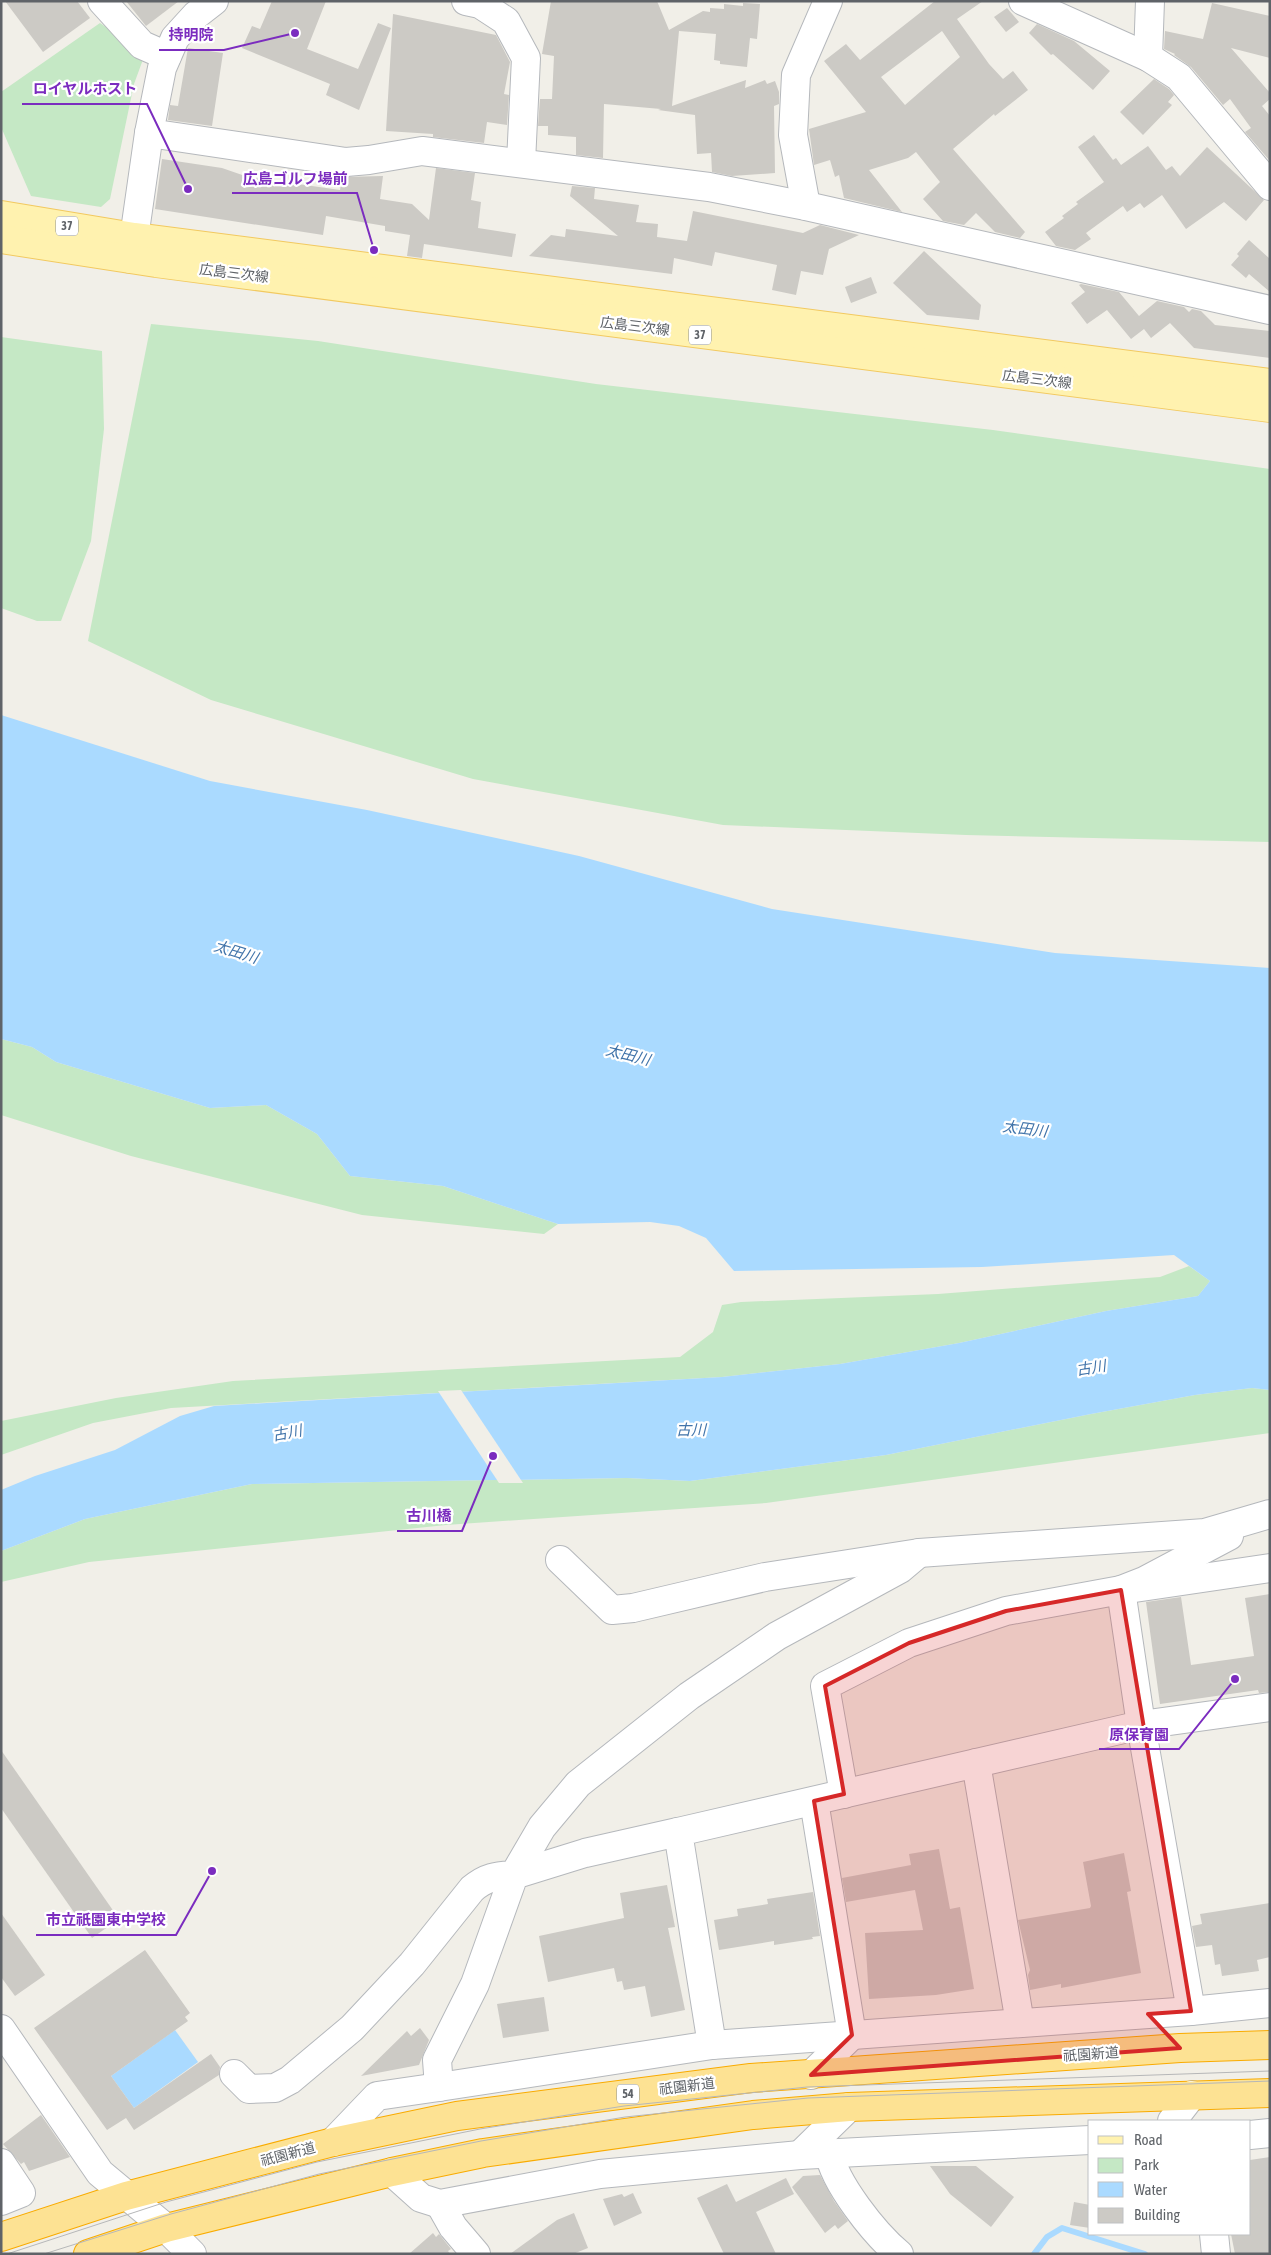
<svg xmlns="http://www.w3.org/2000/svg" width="1271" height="2255" font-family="'Asap Condensed','Noto Sans JP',sans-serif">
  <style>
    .green { fill: #c5e8c5 }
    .water { fill: #aadaff }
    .pier { fill: #f1efe8 }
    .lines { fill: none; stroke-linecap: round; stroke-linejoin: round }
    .stream { stroke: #aadaff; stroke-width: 6 }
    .building { fill: #cccac5; fill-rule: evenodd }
    .minor-casing { stroke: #b5b8bc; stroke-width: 30 }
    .major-casing { stroke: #f2c960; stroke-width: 30 }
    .highway-casing { stroke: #f9ab00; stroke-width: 30 }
    .minor { stroke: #fff; stroke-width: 28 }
    .major { stroke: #fff2af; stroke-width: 28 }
    .highway { stroke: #fde293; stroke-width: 28 }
    .tram { stroke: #b6b7b8; stroke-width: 1 }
    .marked { fill: #d62828; fill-opacity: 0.2; stroke: #d62828; stroke-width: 4; stroke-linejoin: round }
    .labels { text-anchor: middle; stroke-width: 4.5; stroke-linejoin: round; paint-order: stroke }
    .shield { fill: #fff; stroke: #8f9295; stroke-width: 1 }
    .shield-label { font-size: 12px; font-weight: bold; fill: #5f6368 }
    .street-label { font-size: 14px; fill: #5f6368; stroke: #fff }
    .water-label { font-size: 15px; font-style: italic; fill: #4174aa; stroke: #fff }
    .leader { fill: none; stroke: #7b2cbf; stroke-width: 2 }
    .callout-dot { fill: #7b2cbf; stroke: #fff; stroke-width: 2 }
    .callout-label { font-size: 15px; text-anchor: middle; font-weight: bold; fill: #7b2cbf; stroke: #fff; stroke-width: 4.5; stroke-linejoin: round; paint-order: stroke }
  </style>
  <rect width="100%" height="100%" fill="#f1efe8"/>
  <!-- green -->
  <g class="green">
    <path d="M100,23L145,54L134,84L110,199L101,207L31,196L1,127V92Z"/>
    <path d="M151,324L318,341L596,384L993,430L1270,469V842L966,835L723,825L473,779L211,700L88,641Z"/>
    <path d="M1,337L102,351L104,429L91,541L61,621H37L1,608Z"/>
    <path d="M1,1039L32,1047L56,1062L210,1108L266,1105L317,1134L350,1176L443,1186L558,1224L544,1234L362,1215L131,1156L1,1115Z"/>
    <path d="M1189,1266L1210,1281L1198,1296L1106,1311L959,1343L840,1364L722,1377L171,1408L93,1423L1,1455V1421L116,1398L233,1381L680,1357L713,1332L722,1305L741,1302L938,1294L1160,1277Z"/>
    <path d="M1252,1388L1270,1390V1433L766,1503L446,1525L89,1562L1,1582V1551L85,1519L252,1484L627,1478L690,1481L886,1455L1091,1414L1195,1395Z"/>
  </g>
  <!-- water -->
  <g class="water">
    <path d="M1,715L210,781L367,810L579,856L772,909L1055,953L1270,968V1390L1252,1388L1195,1395L1091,1414L886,1455L690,1481L627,1478L252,1484L85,1519L1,1551V1490L35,1476L115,1450L180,1416L214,1406L722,1377L840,1364L959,1343L1106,1311L1198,1296L1210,1281L1174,1255L982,1267L734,1271L706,1238L679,1226L650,1222L558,1224L443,1186L350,1176L317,1134L266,1105L210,1108L56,1062L32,1047L1,1039Z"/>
    <path d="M175,2030L198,2062L134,2108L111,2076Z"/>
  </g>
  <!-- pier -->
  <path class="pier" d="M461,1390L523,1483H499L438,1391Z"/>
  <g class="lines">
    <!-- stream -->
    <path class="stream" d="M1034,2254L1047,2237L1062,2228L1145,2254"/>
  </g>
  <!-- building -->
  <g class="building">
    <path d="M5,1H77L90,18L43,52Z"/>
    <path d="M126,1H179L146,26Z"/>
    <path d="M272,1H326L307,49L358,69L378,23L391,28L359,110L326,95L330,84L242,48L252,26L260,29Z"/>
    <path d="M551,1H657L669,30L703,11L710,12V8L724,9V4L743,6V3L760,4L757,39L750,38L747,67L720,64V61L714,60L716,34L679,31L672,106L746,80L745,88L765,80L767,84L775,81L779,92V104L774,106L775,173L732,176L712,172L711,153L697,154L695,115L658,110L661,109L604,104L603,158L576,155V137L548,135V126H538L540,99H552L554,56L542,54Z"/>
    <path d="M935,1H983L957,19L989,64L1003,79L1013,71L1028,90L995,116L994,114L953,149L1025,232L1020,238L995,232L976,213L964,225L943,221L923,199L940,182L916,152L908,158L869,170L902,212L844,198L839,175L835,177L830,160L814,165L809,129L866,112L824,61L846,44L860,60ZM942,31L960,57L905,105L881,77Z"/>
    <path d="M1212,3L1270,16V58L1231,48L1270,93V99L1262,106L1270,116V161L1245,132L1251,128L1230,99L1223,105L1191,67L1174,55L1175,54L1164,49L1165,31L1203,39Z"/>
    <path d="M1007,8L1019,22L1006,32L994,17Z"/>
    <path d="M393,14L496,35L510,62L504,94L509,95L507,125L487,122L484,143L433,137V134L386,131Z"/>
    <path d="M1037,24L1074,41L1110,71L1093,90L1053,54L1051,55L1029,33Z"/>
    <path d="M188,48L223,53L212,126L168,120L170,105L178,106Z"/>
    <path d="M1154,79L1169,89L1174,95L1168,102L1172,105L1143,135L1120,112Z"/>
    <path d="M1094,135L1113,160L1116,158L1121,165L1148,146L1166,170L1172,166L1180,176L1207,147L1264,200L1246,221L1224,202L1186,229L1162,195L1144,208L1140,203L1127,212L1123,206L1086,233L1091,239L1075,250L1056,246L1045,232L1064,218L1062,216L1078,204L1076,202L1104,182L1078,147Z"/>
    <path d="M162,159L222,168L248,177L340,190L342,177L383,176L380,199L412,204L429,220L436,168L475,173L471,200L481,202L478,228L516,234L512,257L424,244L422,258L407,256L410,235L385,231V226L326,216L323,235L155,209Z"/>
    <path d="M572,186L595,188L594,199L639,205L636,222L658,224L657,237L687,241L693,211L803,233L820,225L859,235L829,249L823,275L801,271L796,295L772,290L777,265L715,252L712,266L674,258L672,274L529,256L551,235L565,237L566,229L618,236L570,196Z"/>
    <path d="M1249,240L1270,259V292L1249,274L1246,278L1231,265L1239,256L1237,254Z"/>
    <path d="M924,251L981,305L979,320L927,315L893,283Z"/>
    <path d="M871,277L877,293L851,303L845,287Z"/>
    <path d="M1081,284L1119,292L1139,316L1157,301L1184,307L1189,312L1192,309L1201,311L1215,325L1270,331V358L1194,348L1170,323L1151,338L1144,329L1131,339L1107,310L1087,324L1071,303L1085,292L1079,285Z"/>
    <path d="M1270,1594V1692L1259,1693L1258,1690L1160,1704L1146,1602L1181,1597L1191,1665L1254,1656L1245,1598Z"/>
    <path d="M1,1750L119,1919L92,1938L1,1808Z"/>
    <path d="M939,1849L950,1909L960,1907L974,1989L936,1995L869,1999L865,1933L923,1930L915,1890L846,1902L842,1878L911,1865L909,1854Z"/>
    <path d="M1124,1853L1131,1891L1127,1892L1141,1973L1061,1988V1984L1030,1990L1028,1975L1030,1970L1018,1920L1090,1908L1091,1906L1083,1862Z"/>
    <path d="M667,1885L675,1927L668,1928L685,2010L651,2017L645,1986L624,1990L622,1981L617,1982L614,1968L548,1982L539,1936L624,1918L620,1893Z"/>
    <path d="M813,1892L820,1936L812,1937L813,1939L774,1945V1941L719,1950L714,1920L738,1916L737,1909L768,1904L767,1899Z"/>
    <path d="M1270,1903V1957L1257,1960L1259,1971L1222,1976L1220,1964L1215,1965L1212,1945L1196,1947L1192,1926L1202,1924L1200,1914Z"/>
    <path d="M1,1913L45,1975L15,1996L1,1977Z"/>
    <path d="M145,1950L190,2013L185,2017L188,2021L111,2076L134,2108L211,2054L220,2067L219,2075L134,2130L126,2118L107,2130L34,2028Z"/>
    <path d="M544,1997L549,2031L503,2038L497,2004Z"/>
    <path d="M420,2028L429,2040L419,2065L361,2076L407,2031L411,2036Z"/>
    <path d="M41,2115L70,2157L29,2171L24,2162L21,2164L3,2144Z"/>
    <path d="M1270,2157V2254H1235L1231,2234H1250V2160Z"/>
    <path d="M930,2166H976L1014,2197L991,2227L950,2194Z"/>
    <path d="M820,2175L834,2201L848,2221L838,2229L835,2225L825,2233L792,2187L803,2176Z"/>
    <path d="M786,2178L794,2194L756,2212L776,2254H724L697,2198L727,2184L736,2202Z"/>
    <path d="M633,2193L642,2213L614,2226L603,2199L622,2194L624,2197Z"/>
    <path d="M1074,2202L1090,2205V2228L1070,2225Z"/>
    <path d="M574,2213L588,2248L573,2254H510L557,2220Z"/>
    <path d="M433,2233L436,2237L439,2234L451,2249L448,2251L450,2254H409Z"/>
  </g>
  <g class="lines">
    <!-- minor casing -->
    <g class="minor-casing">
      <g id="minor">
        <path d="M102,1L142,45L167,56"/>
        <path d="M466,1L480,4L506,21L526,58L521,162"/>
        <path d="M1023,1L1148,57L1179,77L1270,186"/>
        <path d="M1148,57L1150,1"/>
        <path d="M149,133L346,162L369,160L422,151L709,187L806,206L1270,310"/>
        <path d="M806,206L793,135L796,75L828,1"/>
        <path d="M131,259L149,133L162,68L175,38L196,15L214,1"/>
        <path d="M560,1560L612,1610L633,1608L765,1577L919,1553L1205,1533L1270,1514"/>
        <path d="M976,1763L1020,2023"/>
        <path d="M844,1794L825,1686L909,1643L1006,1611L1121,1590L1270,1568"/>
        <path d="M1191,2011L1141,1725L1121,1590L1144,1581L1229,1536"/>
        <path d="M1,2029L100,2173L166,2228L192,2254"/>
        <path d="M712,2045L678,1832L1141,1725L1270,1707"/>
        <path d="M234,2074L249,2089L275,2088L290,2080L352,2028L412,1964L472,1889C486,1877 496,1876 514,1875L542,1827L578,1784L689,1696L777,1636L900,1569L919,1553"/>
        <path d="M811,2075L852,2035L814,1801"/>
        <path d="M439,2087L437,2060L475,1984L514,1875L585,1853L678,1832"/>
        <path d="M1172,2121L1192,2095"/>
        <path d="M1250,2135L1270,2133"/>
        <path d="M333,2142L377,2096L439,2087L712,2045L1191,2011L1270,2003"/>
        <path d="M829,2152C834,2183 875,2234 899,2254"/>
        <path d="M800,2155L849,2107"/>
        <path d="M1,2163L21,2193L1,2201"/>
        <path d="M392,2172L421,2198L440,2204L600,2174L800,2155L1090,2140"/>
        <path d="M440,2204L453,2227L476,2254"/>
        <path d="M1214,2234L1216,2254"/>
      </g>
    </g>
    <!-- major casing -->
    <g class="major-casing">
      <g id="major">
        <path d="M1,215L134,237L1270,383"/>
        <path d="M1,239L156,263L1270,408"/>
      </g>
    </g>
    <!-- highway casing -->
    <g class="highway-casing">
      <g id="highway">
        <path d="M1,2237L126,2196L333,2142L457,2116L751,2078L1180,2048L1270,2045"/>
        <path d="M88,2254L166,2228L392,2172L483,2153L753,2115L849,2107L1270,2093"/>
      </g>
    </g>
    <!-- minor -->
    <use href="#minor" class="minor"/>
    <!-- major -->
    <use href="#major" class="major"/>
    <!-- highway -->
    <use href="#highway" class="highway"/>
    <!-- tram -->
    <g class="tram">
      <path d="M7,2254L166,2202L317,2162L480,2129L624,2106L807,2087L1270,2071"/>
      <path d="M44,2254L171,2214L319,2174L481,2141L625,2117L808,2098L1270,2081"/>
    </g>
  </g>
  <!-- marked area -->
  <path class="marked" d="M1121,1590L1191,2011L1148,2014L1180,2048L811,2075L852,2035L814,1801L844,1794L825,1686L909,1643L1006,1611Z"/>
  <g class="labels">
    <!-- shield labels -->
    <g class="shield">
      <rect x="56" y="216.5" width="22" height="19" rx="4"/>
      <rect x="689" y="325.5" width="22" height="19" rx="4"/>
      <rect x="617" y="2084.5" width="22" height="19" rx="4"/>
    </g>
    <g class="shield-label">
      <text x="67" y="230">37</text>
      <text x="700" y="339">37</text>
      <text x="628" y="2098">54</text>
    </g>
    <!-- street labels -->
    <g class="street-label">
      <text transform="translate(234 273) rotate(7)" y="5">広島三次線</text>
      <text transform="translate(635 326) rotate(7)" y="5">広島三次線</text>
      <text transform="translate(1037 379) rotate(7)" y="5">広島三次線</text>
      <text transform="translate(1091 2054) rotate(-4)" y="5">祇園新道</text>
      <text transform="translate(687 2086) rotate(-7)" y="5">祇園新道</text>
      <text transform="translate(288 2154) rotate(-15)" y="5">祇園新道</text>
    </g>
    <!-- water labels -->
    <g class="water-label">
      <text transform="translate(236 952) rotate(17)" y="5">太田川</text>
      <text transform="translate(628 1055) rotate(14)" y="5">太田川</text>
      <text transform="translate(1025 1129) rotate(7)" y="5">太田川</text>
      <text transform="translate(1091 1368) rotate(-9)" y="5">古川</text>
      <text x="691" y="1435">古川</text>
      <text transform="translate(287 1433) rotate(-11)" y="5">古川</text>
    </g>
  </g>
  <!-- callouts -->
  <path class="leader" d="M295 33L224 50H159M188 189L147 104H22M374 250L357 193H232M493 1456L462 1531H397M1235 1679L1179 1749H1099M212 1871L176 1935H36"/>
  <g class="callout-dot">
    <circle cx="295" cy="33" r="5"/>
    <circle cx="188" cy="189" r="5"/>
    <circle cx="374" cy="250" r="5"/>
    <circle cx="493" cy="1456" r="5"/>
    <circle cx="1235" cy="1679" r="5"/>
    <circle cx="212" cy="1871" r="5"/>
  </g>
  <g class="callout-label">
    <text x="191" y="40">持明院</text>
    <text x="85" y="94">ロイヤルホスト</text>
    <text x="295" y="184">広島ゴルフ場前</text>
    <text x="429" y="1521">古川橋</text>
    <text x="1139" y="1740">原保育園</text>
    <text x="106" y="1925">市立祇園東中学校</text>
  </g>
  <!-- border -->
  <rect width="1271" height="2255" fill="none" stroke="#5f6368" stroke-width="5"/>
  <!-- legend -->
  <rect x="1088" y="2120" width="162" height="115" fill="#ffffff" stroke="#bfc1c3"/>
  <rect x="1098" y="2136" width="25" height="8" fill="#fff2af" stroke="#bfc1c3"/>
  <text x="1134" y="2145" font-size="15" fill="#5f6368">Road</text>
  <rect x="1098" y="2158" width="25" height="15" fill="#c5e8c5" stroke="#bfc1c3"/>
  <text x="1134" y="2170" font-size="15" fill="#5f6368">Park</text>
  <rect x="1098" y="2182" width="25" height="15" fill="#aadaff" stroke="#bfc1c3"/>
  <text x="1134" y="2195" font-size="15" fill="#5f6368">Water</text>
  <rect x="1098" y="2208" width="25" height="15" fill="#cccac5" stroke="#bfc1c3"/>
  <text x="1134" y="2220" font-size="15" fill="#5f6368">Building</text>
</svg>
